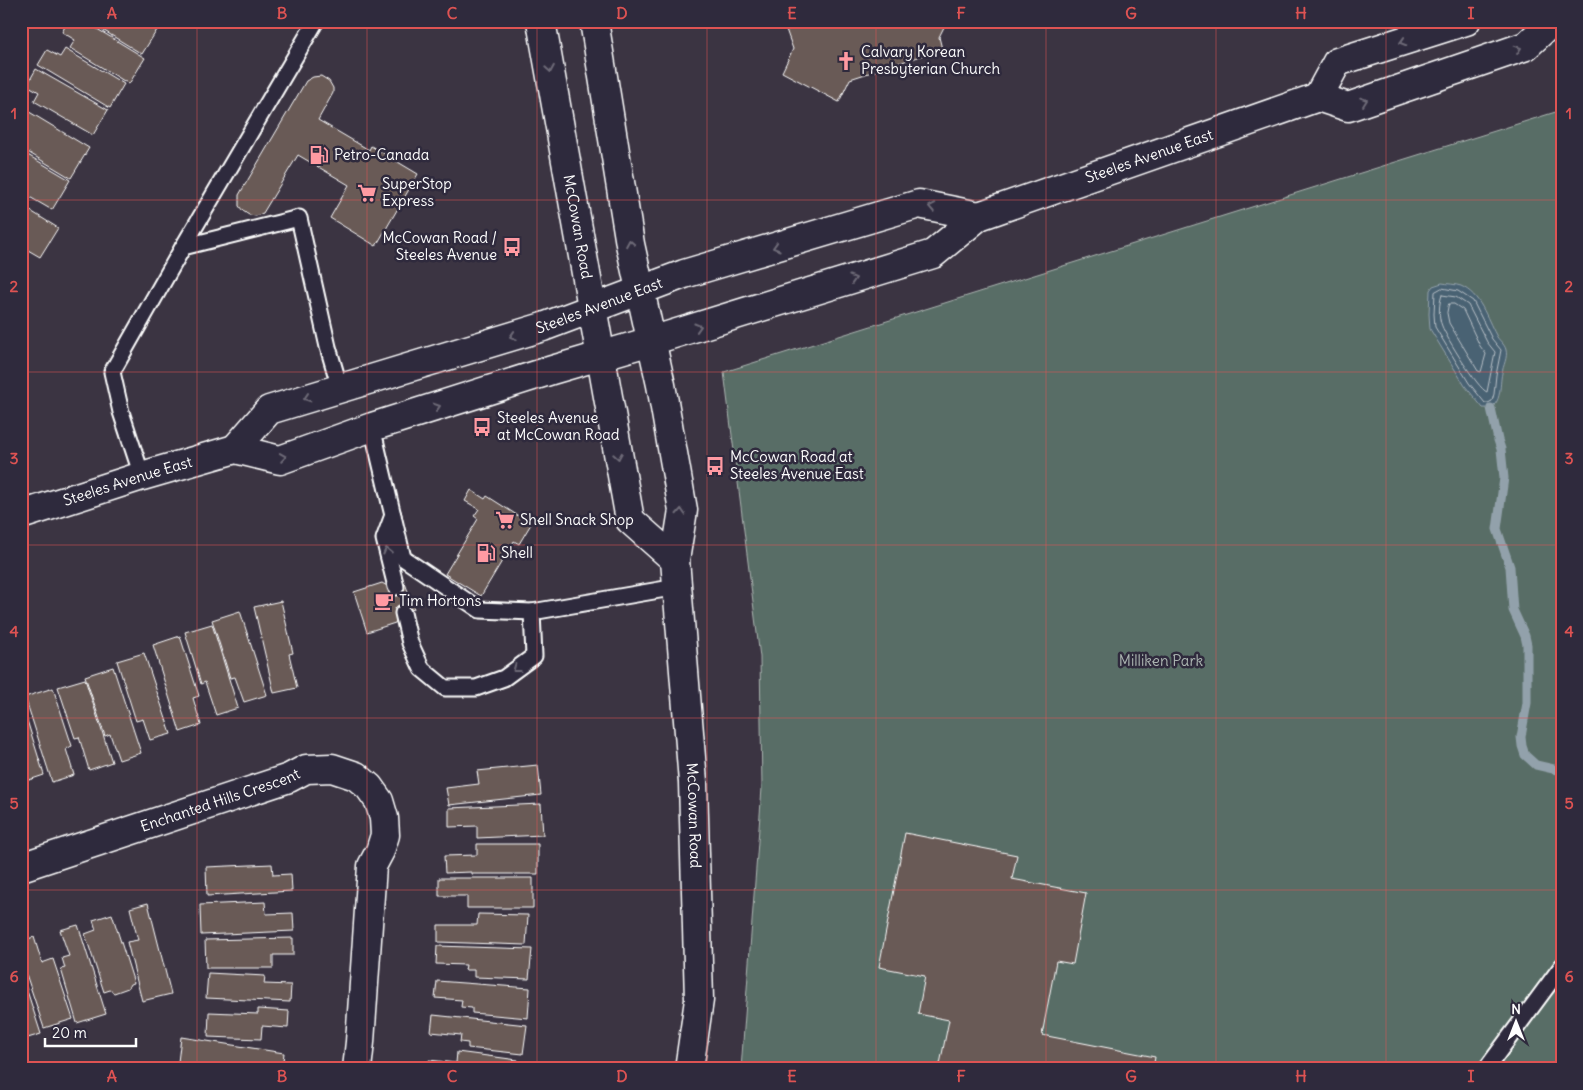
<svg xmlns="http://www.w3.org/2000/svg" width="1583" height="1090" font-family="Delius,sans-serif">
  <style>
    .green { fill: #596d66; stroke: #acb6b2 }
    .water { fill: #4a6273; stroke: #92a1ab }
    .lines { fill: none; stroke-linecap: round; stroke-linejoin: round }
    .shore { stroke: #b7c0c7; stroke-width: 1 }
    .stream { stroke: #92a1ab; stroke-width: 9 }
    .building { fill: #695a57; stroke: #fff }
    .service-casing { stroke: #fff; stroke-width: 19 }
    .minor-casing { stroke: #fff; stroke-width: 31 }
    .secondary-casing { stroke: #fff; stroke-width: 31 }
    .service { stroke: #2f2a3d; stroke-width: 15 }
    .minor { stroke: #2f2a3d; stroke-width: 28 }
    .secondary { stroke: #2f2a3d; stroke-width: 28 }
    .oneway { stroke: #6d6a77 }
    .grid { fill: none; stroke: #de5353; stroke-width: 1; stroke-opacity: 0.55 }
    .labels { text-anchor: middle; stroke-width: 5; stroke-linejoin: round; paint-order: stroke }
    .poi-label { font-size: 15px; fill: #fff; stroke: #2f2a3d; text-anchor: start }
    .street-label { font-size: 15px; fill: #fff; stroke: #2f2a3d }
    .park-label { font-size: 15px; fill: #acb6b2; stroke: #2f2a3d }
    .neatline { fill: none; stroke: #de5353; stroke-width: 2 }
    .grid-label { font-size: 16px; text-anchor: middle; font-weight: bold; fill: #de5353 }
  </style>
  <rect width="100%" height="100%" fill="#3b3442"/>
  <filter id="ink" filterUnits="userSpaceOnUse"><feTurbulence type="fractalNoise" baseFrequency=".02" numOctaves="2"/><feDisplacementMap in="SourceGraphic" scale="10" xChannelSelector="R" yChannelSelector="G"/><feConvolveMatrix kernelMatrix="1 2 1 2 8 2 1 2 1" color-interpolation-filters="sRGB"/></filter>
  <g filter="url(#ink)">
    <!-- green -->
    <path class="green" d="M1562,110V1069H741L762,788L760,657L724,372Z"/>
    <!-- water -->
    <path class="water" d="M1442,283C1448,284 1455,284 1461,286C1481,295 1486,317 1496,335C1498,340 1505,344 1506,350C1508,357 1503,366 1502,373C1499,385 1503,410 1483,408L1465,386L1430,329L1429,314L1430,290L1433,286Z"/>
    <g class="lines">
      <!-- shore -->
      <g class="shore">
        <path d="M1442,288L1458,291L1473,301L1492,339L1501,350L1496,375L1494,394L1492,401L1488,403H1485L1469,383L1435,327L1434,314L1435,292Z"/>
        <path d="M1442,295L1456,297L1468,305L1487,342L1495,352L1487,392C1478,389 1446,337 1442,326C1438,317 1439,303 1442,295Z"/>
        <path d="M1449,304H1454L1463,310L1480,346L1486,354L1481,372L1478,371L1449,323L1447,313Z"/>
      </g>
      <!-- stream -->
      <path class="stream" d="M1491,408L1498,440L1501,449L1504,478L1497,529L1510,567L1513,610L1525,636L1527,645V703L1521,737L1522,746L1525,755L1536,765L1562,771"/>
    </g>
    <!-- building -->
    <g class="building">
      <path d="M68,21H84L145,58L129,84L70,48L75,40L62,32Z"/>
      <path d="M88,21H143L157,30L142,54Z"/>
      <path d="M783,21H947L939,37L942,49L850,79L839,102L782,72L793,49Z"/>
      <path d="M65,49L124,84L110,108L38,65L47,50L60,57Z"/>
      <path d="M36,69L108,110L93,135L34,101L39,92L27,85Z"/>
      <path d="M321,76L329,81L333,88V93L318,120L369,150L371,146L418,174L376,246L330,218L349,185L298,155L263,213L256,216L249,215L243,211L239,206V195L306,81L313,77Z"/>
      <path d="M21,107L89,148L71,178L21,148Z"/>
      <path d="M21,151L70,180L52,210L21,192Z"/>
      <path d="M21,205L58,228L40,257L21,246Z"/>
      <path d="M471,490L485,499L487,496L531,524L519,544L514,541L481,596L445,574L478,519L474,516L479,509L465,501Z"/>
      <path d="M382,583L391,588L405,583L414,609L400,614L395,623L367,632L354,592Z"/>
      <path d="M281,601L293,653L289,654L297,688L274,693L254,607Z"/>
      <path d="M240,611L267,695L244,702L235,677L230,678L212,620Z"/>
      <path d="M212,624L238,708L216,715L205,682L201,684L185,632Z"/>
      <path d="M180,636L199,696L193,698L201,725L180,732L153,645Z"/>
      <path d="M144,653L171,734L150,740L143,719L136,721L117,661Z"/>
      <path d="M113,667L141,753L119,760L110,734L105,736L85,676Z"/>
      <path d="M85,679L112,762L89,770L79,737L75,738L58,687Z"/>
      <path d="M53,688L72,746L66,749L74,775L52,782L25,697Z"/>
      <path d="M21,701L44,775L23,782L21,775Z"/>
      <path d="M538,765L541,795L449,805L446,788L479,784L477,771Z"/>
      <path d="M541,804L543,835L477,838V826L449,827V808Z"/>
      <path d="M905,833L1017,855L1012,879L1086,893L1073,964L1056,961L1042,1035L1155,1057L1153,1069H939L949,1020L918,1014L925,976L879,967Z"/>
      <path d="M477,844H538V874H472V872L445,873L444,856L477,855Z"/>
      <path d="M272,864L273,875L291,874L292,891L207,896L206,867Z"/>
      <path d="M439,878H533V908H467V896H439Z"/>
      <path d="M265,902L266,914L293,913L294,931L201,935L200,905Z"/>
      <path d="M148,903L171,994L142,1001L127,942L138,940L130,908Z"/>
      <path d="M112,914L134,983L130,984L128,988L114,993L110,990L104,992L85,934L96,930L93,920Z"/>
      <path d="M478,914L528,915L526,945L438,942V925H477Z"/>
      <path d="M78,925L106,1014L77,1023L61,969L65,968L62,958L69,956L60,930Z"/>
      <path d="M34,937L42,963L53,959L73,1019L44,1028L21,959V941Z"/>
      <path d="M293,938V955H273V968H206L205,940Z"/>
      <path d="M437,946L532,949L529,979L474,977V970H465L466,965L436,964Z"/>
      <path d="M21,972L41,1034L21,1040Z"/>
      <path d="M208,973L265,976L264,984L291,985L290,1002L206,998Z"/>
      <path d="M437,981L530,988L528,1018L472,1013V1008L461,1007L462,1000L435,998Z"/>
      <path d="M258,1009L289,1011L288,1028L262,1026L261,1039L208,1037L209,1012L258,1014Z"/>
      <path d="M433,1015L527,1025L523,1054L468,1048V1043L460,1042L461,1035L431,1032Z"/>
      <path d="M181,1037L284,1053L282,1069L255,1066L254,1069L187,1068L188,1064L178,1062Z"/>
      <path d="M457,1052L518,1060L517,1069H428L429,1060L456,1063Z"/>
    </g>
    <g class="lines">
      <!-- service casing -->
      <g class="service-casing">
        <g id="service">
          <path d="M183,247L299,218L328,347L340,388"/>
          <path d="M372,427L403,558L480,610L532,612L677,587"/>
          <path d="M142,476L121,412L112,372L183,247L316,21"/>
          <path d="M393,515L384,539L396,587"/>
          <path d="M403,613L410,643L422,669L445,688H476L504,678L534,656L532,612"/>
          <path d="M1486,1069L1562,966"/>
        </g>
      </g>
      <!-- minor casing -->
      <g class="minor-casing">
        <g id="minor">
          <path id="s1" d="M21,867L289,778L306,769L332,768L356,776L369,787L379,801L384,818L385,835L380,851L372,866L360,1042L357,1069"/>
        </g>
      </g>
      <!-- secondary casing -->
      <g class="secondary-casing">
        <g id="secondary">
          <path id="s2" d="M541,21L630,520L675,560"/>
          <path id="s3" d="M594,21L630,244L661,385L683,510L675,560L693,782L699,1000L689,1069"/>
          <path d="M1318,97L1337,62L1466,21"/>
          <path id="s4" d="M235,449L269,410L543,327L684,274L919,204L979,216"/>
          <path id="s5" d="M21,515L142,476L235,449L280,460L372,427L552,370L651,341L933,254L979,216L1318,97L1348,107L1526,46L1553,21"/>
        </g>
      </g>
      <!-- service -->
      <use href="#service" class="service"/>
      <!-- minor -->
      <use href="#minor" class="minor"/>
      <!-- secondary -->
      <use href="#secondary" class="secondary"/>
    </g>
    <!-- one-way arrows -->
    <defs><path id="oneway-chevron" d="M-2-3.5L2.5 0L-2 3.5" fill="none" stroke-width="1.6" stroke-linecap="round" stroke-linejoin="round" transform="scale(1.25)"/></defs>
    <g class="oneway">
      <use href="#oneway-chevron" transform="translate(1403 42) rotate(163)"/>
      <use href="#oneway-chevron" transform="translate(1518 49) rotate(-19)"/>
      <use href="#oneway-chevron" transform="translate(550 69) rotate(80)"/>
      <use href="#oneway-chevron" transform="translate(1364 101) rotate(-19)"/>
      <use href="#oneway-chevron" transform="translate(932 207) rotate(-169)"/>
      <use href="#oneway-chevron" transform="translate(630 243) rotate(-100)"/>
      <use href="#oneway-chevron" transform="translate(776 247) rotate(163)"/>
      <use href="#oneway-chevron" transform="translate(853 279) rotate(-17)"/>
      <use href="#oneway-chevron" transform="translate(698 327) rotate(-17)"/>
      <use href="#oneway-chevron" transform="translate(513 336) rotate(163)"/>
      <use href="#oneway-chevron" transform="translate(307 398) rotate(162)"/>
      <use href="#oneway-chevron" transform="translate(437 407) rotate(-18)"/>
      <use href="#oneway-chevron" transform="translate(618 456) rotate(80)"/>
      <use href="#oneway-chevron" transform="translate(283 457) rotate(-9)"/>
      <use href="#oneway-chevron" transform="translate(681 512) rotate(-87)"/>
      <use href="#oneway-chevron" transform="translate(387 551) rotate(-104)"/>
      <use href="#oneway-chevron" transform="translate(516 669) rotate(143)"/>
    </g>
  </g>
  <!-- grid -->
  <path class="grid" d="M197,21V1069M367,21V1069M537,21V1069M707,21V1069M876,21V1069M1046,21V1069M1216,21V1069M1386,21V1069M21,200H1562M21,372H1562M21,545H1562M21,718H1562M21,890H1562"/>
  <!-- icons -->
  <defs>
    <g id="church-bare" transform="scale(1.5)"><path d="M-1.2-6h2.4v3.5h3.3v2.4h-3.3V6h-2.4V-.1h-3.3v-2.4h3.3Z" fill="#ff9aa2" stroke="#2f2a3d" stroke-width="2.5" paint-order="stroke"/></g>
    <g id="fuel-bare" transform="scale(1.5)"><path d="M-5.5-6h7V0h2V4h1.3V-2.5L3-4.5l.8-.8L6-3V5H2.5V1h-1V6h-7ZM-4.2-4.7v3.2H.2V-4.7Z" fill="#ff9aa2" stroke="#2f2a3d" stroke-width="2.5" paint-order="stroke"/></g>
    <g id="supermarket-bare" transform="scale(1.5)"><path d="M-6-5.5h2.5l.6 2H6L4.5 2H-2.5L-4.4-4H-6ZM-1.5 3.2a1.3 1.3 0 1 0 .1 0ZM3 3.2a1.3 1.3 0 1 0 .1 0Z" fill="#ff9aa2" stroke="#2f2a3d" stroke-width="2.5" paint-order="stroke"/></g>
    <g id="bus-bare" transform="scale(1.5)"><path d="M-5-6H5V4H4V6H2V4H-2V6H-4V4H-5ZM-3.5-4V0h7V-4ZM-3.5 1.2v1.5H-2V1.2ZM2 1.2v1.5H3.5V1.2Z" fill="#ff9aa2" stroke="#2f2a3d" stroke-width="2.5" paint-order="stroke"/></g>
    <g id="cafe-bare" transform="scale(1.5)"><path d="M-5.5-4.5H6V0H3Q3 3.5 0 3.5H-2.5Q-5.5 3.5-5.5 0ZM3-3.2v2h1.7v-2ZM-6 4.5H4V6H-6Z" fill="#ff9aa2" stroke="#2f2a3d" stroke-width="2.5" paint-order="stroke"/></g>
  </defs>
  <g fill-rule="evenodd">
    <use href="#church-bare" x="846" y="61"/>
    <use href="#fuel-bare" x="319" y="155"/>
    <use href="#supermarket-bare" x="367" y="193"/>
    <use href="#bus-bare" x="512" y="247"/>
    <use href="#bus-bare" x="482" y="427"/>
    <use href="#bus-bare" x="715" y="466"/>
    <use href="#supermarket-bare" x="505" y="520"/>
    <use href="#fuel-bare" x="486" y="553"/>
    <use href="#cafe-bare" x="384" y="601"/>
  </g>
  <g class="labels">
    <!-- poi labels -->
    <g class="poi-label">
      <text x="861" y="57">Calvary Korean<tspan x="861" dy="17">Presbyterian Church</tspan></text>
      <text x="334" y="160">Petro-Canada</text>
      <text x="382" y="189">SuperStop<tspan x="382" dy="17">Express</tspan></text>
      <text x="497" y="243" text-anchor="end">McCowan Road /<tspan x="497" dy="17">Steeles Avenue</tspan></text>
      <text x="497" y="423">Steeles Avenue<tspan x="497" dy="17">at McCowan Road</tspan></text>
      <text x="730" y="462">McCowan Road at<tspan x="730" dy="17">Steeles Avenue East</tspan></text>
      <text x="520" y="525">Shell Snack Shop</text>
      <text x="501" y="558">Shell</text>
      <text x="399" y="606">Tim Hortons</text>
    </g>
    <!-- street labels -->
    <g class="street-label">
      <text dy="5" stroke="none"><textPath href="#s5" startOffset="1195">Steeles Avenue East</textPath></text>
      <text dy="5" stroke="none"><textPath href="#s2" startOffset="209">McCowan Road</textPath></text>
      <text dy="5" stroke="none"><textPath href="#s4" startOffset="398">Steeles Avenue East</textPath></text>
      <text dy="5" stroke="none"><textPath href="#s5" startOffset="112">Steeles Avenue East</textPath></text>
      <text dy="5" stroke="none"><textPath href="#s1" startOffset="210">Enchanted Hills Crescent</textPath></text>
      <text dy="5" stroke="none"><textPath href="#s3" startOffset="804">McCowan Road</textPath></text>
    </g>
    <!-- park labels -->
    <g class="park-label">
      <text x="1161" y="666">Milliken Park</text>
    </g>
  </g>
  <!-- margin -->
  <rect width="1583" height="1090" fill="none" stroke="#2f2a3d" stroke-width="55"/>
  <!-- north arrow -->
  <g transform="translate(1516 1022)" stroke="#2f2a3d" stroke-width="4" paint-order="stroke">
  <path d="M0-4L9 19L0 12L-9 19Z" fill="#ffffff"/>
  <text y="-8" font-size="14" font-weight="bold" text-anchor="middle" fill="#ffffff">N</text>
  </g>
  <!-- scale -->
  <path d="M45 1038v8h91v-8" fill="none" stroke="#ffffff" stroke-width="2.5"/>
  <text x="52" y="1038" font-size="15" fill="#ffffff" stroke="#2f2a3d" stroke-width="4" paint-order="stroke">20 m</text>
  <rect x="28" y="28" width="1528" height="1034" class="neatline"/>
  <g class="grid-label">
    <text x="112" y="19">A</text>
    <text x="282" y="19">B</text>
    <text x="452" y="19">C</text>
    <text x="622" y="19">D</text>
    <text x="792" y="19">E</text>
    <text x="961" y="19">F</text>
    <text x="1131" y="19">G</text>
    <text x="1301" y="19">H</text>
    <text x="1471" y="19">I</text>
    <text x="14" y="119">1</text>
    <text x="1569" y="119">1</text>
    <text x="14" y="292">2</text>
    <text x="1569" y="292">2</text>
    <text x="14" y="464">3</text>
    <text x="1569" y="464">3</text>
    <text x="14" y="637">4</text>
    <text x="1569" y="637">4</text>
    <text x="14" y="809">5</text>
    <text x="1569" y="809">5</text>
    <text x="14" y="982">6</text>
    <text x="1569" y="982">6</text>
    <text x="112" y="1082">A</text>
    <text x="282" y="1082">B</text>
    <text x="452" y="1082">C</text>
    <text x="622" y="1082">D</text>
    <text x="792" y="1082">E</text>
    <text x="961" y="1082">F</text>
    <text x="1131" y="1082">G</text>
    <text x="1301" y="1082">H</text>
    <text x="1471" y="1082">I</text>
  </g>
</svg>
